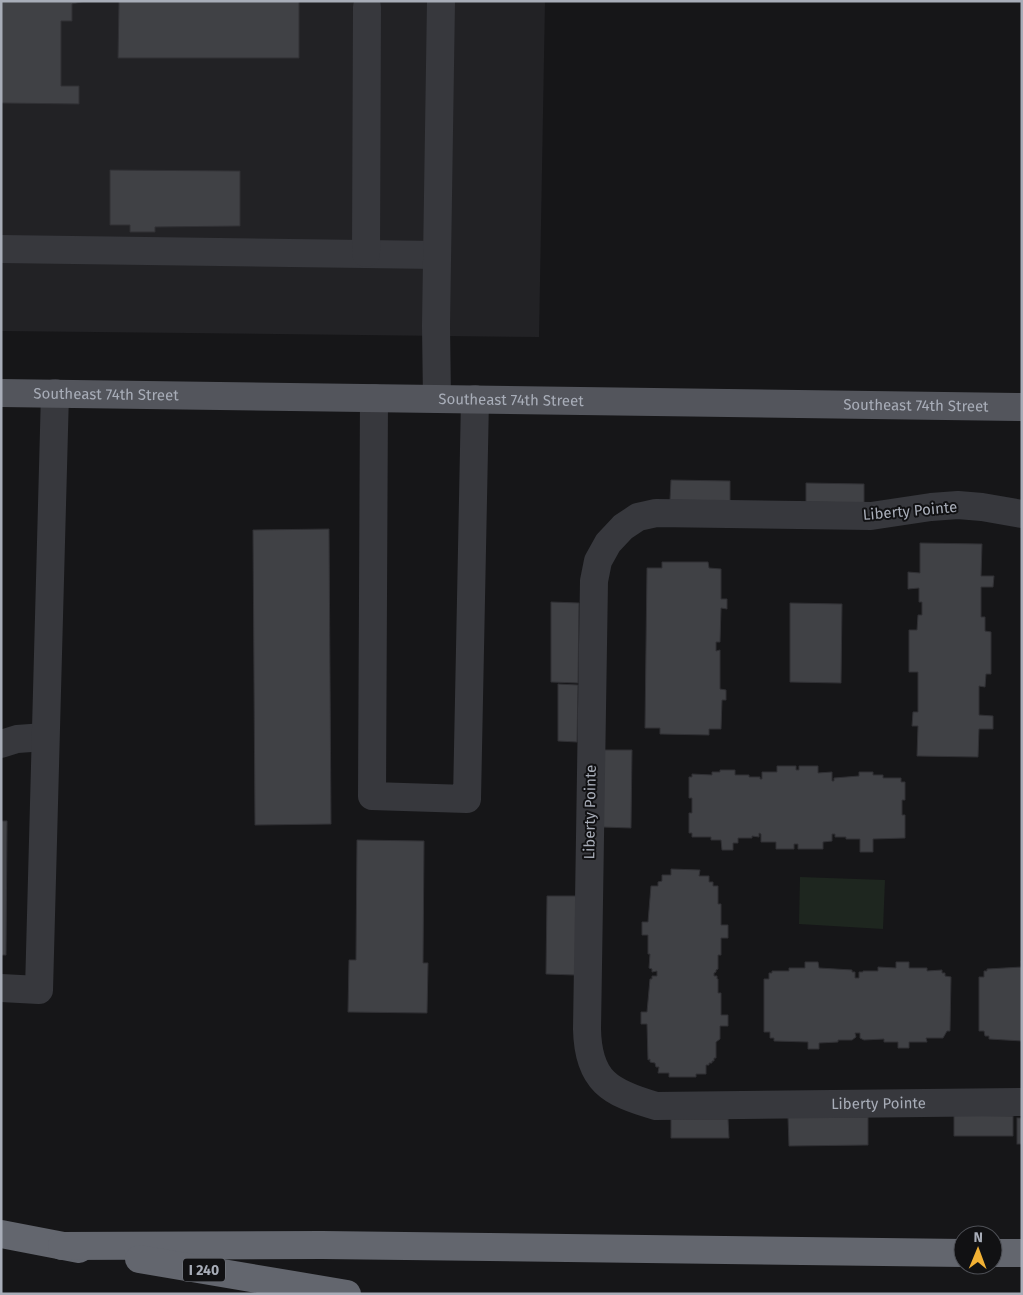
<svg xmlns="http://www.w3.org/2000/svg" width="1023" height="1295" font-family="'Fira Sans',sans-serif">
  <style>
    .built { fill: #222225 }
    .green { fill: #1e261f }
    .building { fill: #404145; stroke: #303034 }
    .lines { fill: none; stroke-linecap: round; stroke-linejoin: round }
    .minor { stroke: #37383d; stroke-width: 28 }
    .major { stroke: #53555c; stroke-width: 28 }
    .highway { stroke: #63666e; stroke-width: 28 }
    .labels { text-anchor: middle; stroke-width: 4; stroke-linejoin: round; paint-order: stroke }
    .shield { fill: #111113; stroke: #7b7e86; stroke-width: 1 }
    .shield-label { font-size: 14px; font-weight: bold; fill: #a8adb8 }
    .street-label { font-size: 15px; fill: #a8adb8; stroke: #111113 }
  </style>
  <rect width="100%" height="100%" fill="#161618"/>
  <!-- built -->
  <path class="built" d="M1,1H545L539,337L1,331Z"/>
  <!-- green -->
  <path class="green" d="M800,877L885,880L883,929L799,924Z"/>
  <!-- building -->
  <g class="building">
    <path d="M1,1H86L72,4V21H61V86H79V104L1,103Z"/>
    <path d="M119,1H299V58H118Z"/>
    <path d="M110,170L240,171V226L155,227V232H130V225H110Z"/>
    <path d="M671,480L730,481V501L670,500Z"/>
    <path d="M806,483L864,484V503L806,502Z"/>
    <path d="M329,529L331,824L255,825L253,530Z"/>
    <path d="M920,543L982,544L981,576H994L993,587H981V617H985V631L991,632V674H986L985,687L979,686V715L993,716V729H979L978,757L917,756L918,726H912L913,712H918V672H909V630H917L918,615H922V602H919V588L908,589V572L920,573Z"/>
    <path d="M662,562H708L709,568L721,569V599H727V609L721,608L720,642H716V651L720,650V689L726,690V700H722L721,729H709V735L660,734V728H645L647,568H662Z"/>
    <path d="M551,602L579,603L578,683L551,682Z"/>
    <path d="M790,603L842,604L841,683L790,682Z"/>
    <path d="M558,684L578,685L577,742L558,741Z"/>
    <path d="M603,750H632L631,828L602,827Z"/>
    <path d="M777,766H796V770H799V766H818V773L832,772V781H834V778L859,776V772H873V775H883V778H901V782H905V800H902V815H905V838L873,839V852H860V839H846V837H835V834H832V841L823,842V849H798V844H794V849H776V842H761V834L759,833V837L752,836V838H738V843H733V850H722L721,840H711V837H692V833H689V813H692V798H689V777H692V774L712,775V772H720V770H735V775H749V777H760V779H762V772H777Z"/>
    <path d="M1,821H7L6,955H1Z"/>
    <path d="M357,840L424,841L423,963H428L427,1013L348,1012L349,960H356Z"/>
    <path d="M671,869L700,870L699,876H709V882H713V886H718V904H721V925H728V938H721V955H718V969L716,970V972L714,973V976H717V979H718V993H721V1015H728V1026H720V1039L716,1042V1058H714V1061H712V1063H709V1065H706V1074H696V1077H669V1073H658L659,1067H656L655,1063L650,1062V1059L648,1060L647,1024H641V1012H647L650,979H652V976H657V971L652,972V969L649,968L650,954H648V935H642V922H648L651,886H658V882L662,881V875H671Z"/>
    <path d="M547,896H577L575,975L546,974Z"/>
    <path d="M1021,961H1022V1041L989,1039V1036H985L984,1031H979V977H984V971H987V969L1022,967Z"/>
    <path d="M805,962H818L819,968L852,970V972H855V978H859V972H863V971H878V967L896,968V962H909V968H927V971L942,970V973H945V976L951,977L950,1031H947L943,1038H926L927,1042H909V1048H898V1042H884V1039L864,1040L860,1038V1033H855L856,1037L852,1040H838V1042L819,1043V1049H808V1042L774,1041V1038H770V1032H764V979H769V973H772V971H789V968H805Z"/>
    <path d="M954,1115L1013,1116V1136H954Z"/>
    <path d="M788,1117H868V1145L789,1146Z"/>
    <rect x="1017" y="1118" width="5" height="26"/>
    <path d="M671,1119H728L729,1138H671Z"/>
  </g>
  <g class="lines">
    <!-- minor -->
    <g class="minor">
      <path d="M1,249L437,255"/>
      <path d="M366,253L367,7"/>
      <path d="M374,398L372,796L467,799L475,399"/>
      <path d="M437,399L436,326L441,1"/>
      <path id="s1" d="M1022,514L982,507L958,505L931,507L871,516L656,513L638,517L623,527L608,543L598,561L594,581L587,1029C588,1081 610,1093 656,1106L1022,1102"/>
      <path d="M1,744L17,739L45,737"/>
      <path d="M1,988L39,990L55,393"/>
    </g>
    <!-- major -->
    <path class="major" id="s2" d="M1,393L1022,407"/>
    <!-- highway -->
    <g class="highway">
      <path d="M1,1234L79,1249"/>
      <path d="M62,1246L322,1245L963,1253"/>
      <path d="M993,1253H1022"/>
      <path d="M139,1259L347,1294"/>
    </g>
  </g>
  <g class="labels">
    <!-- shield labels -->
    <rect class="shield" x="183" y="1258.5" width="42" height="23" rx="4"/>
    <g class="shield-label">
      <text x="204" y="1275">I 240</text>
    </g>
    <!-- street labels -->
    <g class="street-label">
      <text dy="5" stroke="none"><textPath href="#s2" startOffset="105">Southeast 74th Street</textPath></text>
      <text dy="5" stroke="none"><textPath href="#s2" startOffset="510">Southeast 74th Street</textPath></text>
      <text dy="5" stroke="none"><textPath href="#s2" startOffset="915">Southeast 74th Street</textPath></text>
      <text transform="translate(910 511) rotate(-5)" y="5">Liberty Pointe</text>
      <text transform="translate(590 812) rotate(-89)" y="5">Liberty Pointe</text>
      <text dy="5" stroke="none"><textPath href="#s1" startOffset="1252">Liberty Pointe</textPath></text>
    </g>
  </g>
  <!-- border -->
  <rect width="1023" height="1295" fill="none" stroke="#a8adb8" stroke-width="5"/>
  <!-- north arrow -->
  <g transform="translate(978 1250) rotate(1)"><circle r="24" fill="#111113" stroke="#4d4f55"/>
  <path d="M0-4L9 19L0 12L-9 19Z" fill="#f2b134"/>
  <text y="-8" font-size="14" font-weight="bold" text-anchor="middle" fill="#a8adb8">N</text>
  </g>
</svg>
